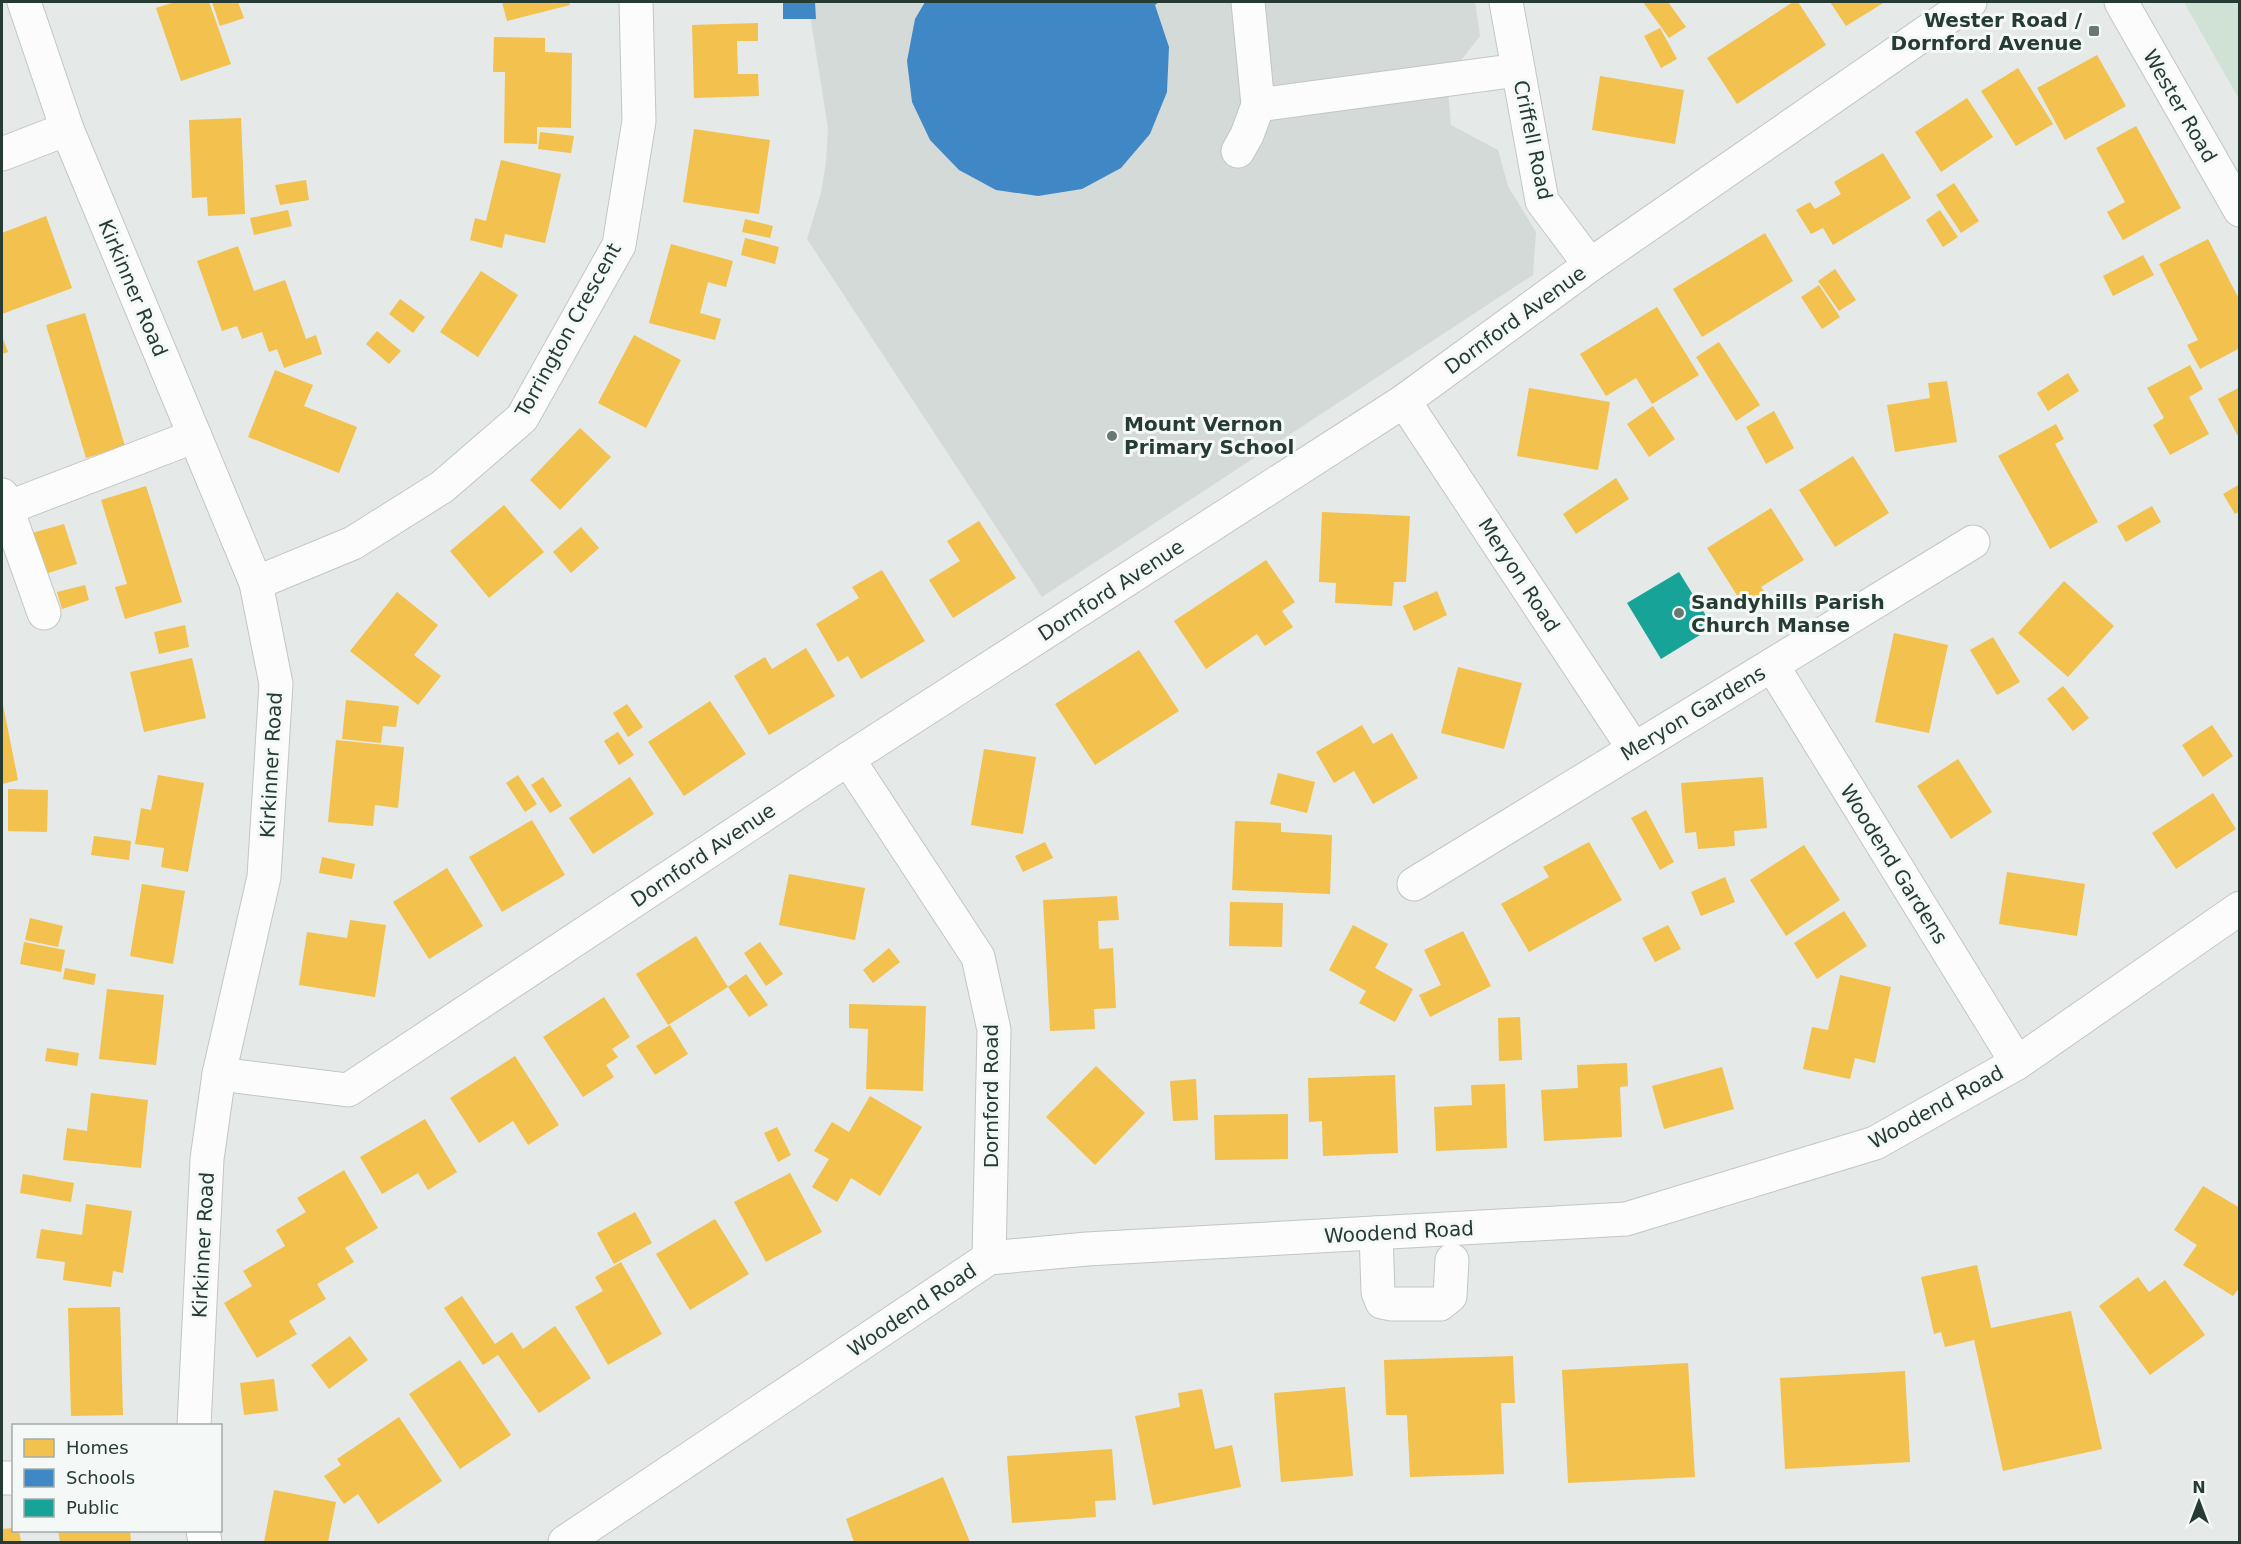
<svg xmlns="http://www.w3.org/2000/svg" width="2241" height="1544" font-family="'DejaVu Sans',sans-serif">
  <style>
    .built { fill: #d4dad7 }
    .green { fill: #d0e1d5 }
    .homes { fill: #f2c14e }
    .schools { fill: #3f88c5 }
    .public { fill: #17a398 }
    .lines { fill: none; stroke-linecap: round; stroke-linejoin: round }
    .minor-casing { stroke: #c2c6c4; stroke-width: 35 }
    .minor { stroke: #fbfcfb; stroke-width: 33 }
    .poi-dot { fill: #687873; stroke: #f4f8f6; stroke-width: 2 }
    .labels { text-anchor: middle; stroke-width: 6; stroke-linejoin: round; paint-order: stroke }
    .poi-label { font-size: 20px; font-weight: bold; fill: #253b34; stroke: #f4f8f6; text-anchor: start }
    .street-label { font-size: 20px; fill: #253b34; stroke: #f4f8f6 }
  </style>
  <rect width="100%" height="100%" fill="#e5e9e7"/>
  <!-- built -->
  <path class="built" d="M808,2H1475L1480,36L1447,78L1451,125L1498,150L1508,186L1536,232L1533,275L1042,597L807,239L821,193L826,162L828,128Z"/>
  <!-- green -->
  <path class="green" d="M2184,2H2239V99Z"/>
  <!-- homes -->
  <g class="homes">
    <path d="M175,2H209L231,64L181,81L156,8Z"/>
    <path d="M212,2H238L244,18L220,26Z"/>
    <path d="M502,2H569L570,5L507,21Z"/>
    <path d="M1643,2H1668L1686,27L1669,38Z"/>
    <path d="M1793,2H1798L1826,45L1737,104L1707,58Z"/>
    <path d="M1830,2H1885L1846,26Z"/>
    <path d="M758,23V41H737L738,74H758L759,96L694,98L692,25Z"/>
    <path d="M1660,28L1677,59L1661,68L1644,36Z"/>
    <path d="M494,37L545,38V52L572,53L571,128L537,127V144L504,143L505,72H493Z"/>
    <path d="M2097,55L2126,106L2065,140L2037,88Z"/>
    <path d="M2018,68L2053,124L2016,146L1981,91Z"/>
    <path d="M1600,76L1684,90L1675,144L1592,130Z"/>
    <path d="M1967,98L1993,137L1941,172L1915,132Z"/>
    <path d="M241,118L245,214L208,216L207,197L192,198L189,120Z"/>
    <path d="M2136,126L2181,208L2123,240L2107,212L2125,202L2096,148Z"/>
    <path d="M694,129L770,140L759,214L683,202Z"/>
    <path d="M540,132L574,136L571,153L538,149Z"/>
    <path d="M1883,153L1911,198L1833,245L1823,228L1811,234L1796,210L1810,202L1815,209L1841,194L1834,182Z"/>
    <path d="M501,160L561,174L545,243L505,234L502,248L470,240L475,218L486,221Z"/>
    <path d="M306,180L309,200L280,205L275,185Z"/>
    <path d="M1954,183L1979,221L1961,233L1936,195Z"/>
    <path d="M288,210L292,226L254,235L250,218Z"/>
    <path d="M1940,210L1958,237L1943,247L1926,220Z"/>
    <path d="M46,216L72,288L2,314V233Z"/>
    <path d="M745,219L773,226L770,238L742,232Z"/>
    <path d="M1765,233L1793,281L1702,337L1673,289Z"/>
    <path d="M745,238L779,247L775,264L741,255Z"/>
    <path d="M2208,239L2240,301V348L2200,369L2187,345L2198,340L2159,264Z"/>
    <path d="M671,244L733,261L726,287L708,282L700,313L721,319L715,340L649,323Z"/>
    <path d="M238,246L254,291L285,280L306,339L316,335L322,354L284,368L277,349L269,352L262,332L242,339L237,326L222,331L197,261Z"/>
    <path d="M2143,255L2154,275L2113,296L2103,276Z"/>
    <path d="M1835,269L1856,300L1839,311L1818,281Z"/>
    <path d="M481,271L518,295L478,357L440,332Z"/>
    <path d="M1819,285L1840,317L1822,329L1801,297Z"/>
    <path d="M400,299L425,317L413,333L389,314Z"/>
    <path d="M1657,307L1699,375L1652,404L1636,378L1606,396L1580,354Z"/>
    <path d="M85,313L125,446L86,458L46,325Z"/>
    <path d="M377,331L401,351L389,364L366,344Z"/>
    <path d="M634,335L681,360L646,428L598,403Z"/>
    <path d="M2,336L8,352L2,354Z"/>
    <path d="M1719,342L1760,405L1736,421L1696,357Z"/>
    <path d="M2190,365L2203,389L2189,397L2209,434L2170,455L2153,425L2164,418L2147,388Z"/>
    <path d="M275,370L313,385L304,406L357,427L339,473L248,437Z"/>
    <path d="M2068,373L2079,391L2048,411L2037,393Z"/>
    <path d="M1947,381L1957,442L1895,452L1887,405L1930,398L1928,383Z"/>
    <path d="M2240,387V440L2218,399Z"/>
    <path d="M1529,388L1610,402L1598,470L1517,456Z"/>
    <path d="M1653,406L1675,439L1649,457L1627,424Z"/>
    <path d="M1774,411L1794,448L1766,464L1746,427Z"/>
    <path d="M2056,424L2064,439L2055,444L2098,522L2050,549L1998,456Z"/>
    <path d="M580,428L611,457L560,510L530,480Z"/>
    <path d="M1853,456L1889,513L1835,547L1799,490Z"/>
    <path d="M1616,478L1629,499L1576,534L1563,514Z"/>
    <path d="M2240,484V511L2235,514L2223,494Z"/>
    <path d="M146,486L182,602L125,619L115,587L127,584L101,500Z"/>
    <path d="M504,505L544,552L489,598L450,551Z"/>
    <path d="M2152,506L2161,522L2126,542L2117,526Z"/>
    <path d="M1771,508L1804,560L1761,587L1769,598L1747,611L1707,548Z"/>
    <path d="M1322,512L1410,516L1406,582H1394L1392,606L1335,603L1336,583L1319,582Z"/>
    <path d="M979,521L1016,578L953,618L929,580L960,561L947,541Z"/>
    <path d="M64,524L77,564L45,574L32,533Z"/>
    <path d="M581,527L599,548L571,573L553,552Z"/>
    <path d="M1266,560L1295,602L1282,611L1293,627L1265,646L1257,634L1206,669L1174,621Z"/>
    <path d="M882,570L925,641L861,679L848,656L838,662L816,624L859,598L852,587Z"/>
    <path d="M2064,581L2114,626L2068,677L2018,633Z"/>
    <path d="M85,585L89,600L62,609L57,592Z"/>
    <path d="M1437,591L1447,615L1414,631L1403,606Z"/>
    <path d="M397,592L438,625L414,655L441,676L418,705L350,651Z"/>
    <path d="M185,625L189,647L159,654L154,632Z"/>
    <path d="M1894,633L1948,645L1929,733L1875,722Z"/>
    <path d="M1993,637L2020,682L1997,695L1970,650Z"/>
    <path d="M806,648L835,696L769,735L734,676L765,657L772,669Z"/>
    <path d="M1139,650L1179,711L1095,765L1055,704Z"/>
    <path d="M192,658L206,718L144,732L130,672Z"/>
    <path d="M1458,667L1522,683L1504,749L1441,733Z"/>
    <path d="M2063,686L2089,718L2073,731L2047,699Z"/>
    <path d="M346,700L399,706L396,727L383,726L381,743L342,739Z"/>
    <path d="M710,701L746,754L684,796L648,742Z"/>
    <path d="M627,704L643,727L628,737L613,713Z"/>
    <path d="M3,705L18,780L2,784V705Z"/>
    <path d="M1362,725L1373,744L1392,733L1418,778L1373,804L1354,771L1334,783L1316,752Z"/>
    <path d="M2212,725L2233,756L2203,777L2182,745Z"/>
    <path d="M618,732L634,755L619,765L604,741Z"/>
    <path d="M336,740L404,747L398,808L375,805L373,826L328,822Z"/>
    <path d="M984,749L1036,757L1023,834L971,825Z"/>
    <path d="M1958,759L1992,812L1951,839L1917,786Z"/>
    <path d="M1278,773L1315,782L1307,813L1270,804Z"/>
    <path d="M158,775L204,783L188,872L161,867L164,848L135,844L141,808L151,810Z"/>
    <path d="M518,775L537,804L525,812L506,783Z"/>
    <path d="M543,777L562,806L550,813L531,785Z"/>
    <path d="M630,777L654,814L593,854L569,818Z"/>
    <path d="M1763,777L1767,828L1734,831L1735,846L1698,849L1696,832L1685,833L1681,783Z"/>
    <path d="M8,789L48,790L47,832L8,831Z"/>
    <path d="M2213,793L2236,829L2176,869L2152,833Z"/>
    <path d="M1646,810L1674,862L1660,870L1631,818Z"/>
    <path d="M532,820L565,875L502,912L469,857Z"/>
    <path d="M1235,821L1281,823V832L1332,835L1330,894L1232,890Z"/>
    <path d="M94,836L131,841L129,860L91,855Z"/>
    <path d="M1045,842L1053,858L1023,872L1015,856Z"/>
    <path d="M1589,842L1622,900L1529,952L1501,904L1549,877L1543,867Z"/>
    <path d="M1804,845L1840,900L1786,936L1750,880Z"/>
    <path d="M322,857L355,864L352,879L319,873Z"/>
    <path d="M447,868L483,926L429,959L393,902Z"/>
    <path d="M2007,872L2085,884L2077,936L1999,924Z"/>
    <path d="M789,874L865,888L855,940L779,925Z"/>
    <path d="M1725,877L1735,902L1701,916L1691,892Z"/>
    <path d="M142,884L185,891L173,964L130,956Z"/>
    <path d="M1117,896L1119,920L1098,921L1099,949L1113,948L1116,1008L1094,1009L1095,1029L1050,1031L1043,900Z"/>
    <path d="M1230,902L1283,903L1282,947L1229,946Z"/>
    <path d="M1844,911L1867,946L1817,979L1794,943Z"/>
    <path d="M30,918L63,926L58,947L25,940Z"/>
    <path d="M350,920L386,925L375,997L299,985L307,932L347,938Z"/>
    <path d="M1353,925L1388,944L1375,968L1413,989L1395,1022L1359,1003L1366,991L1329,970Z"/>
    <path d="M1668,925L1681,949L1655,962L1642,938Z"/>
    <path d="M1463,931L1491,986L1430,1017L1419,995L1441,985L1424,950Z"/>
    <path d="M696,936L728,987L668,1025L636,974Z"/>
    <path d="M24,942L65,950L61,972L20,964Z"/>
    <path d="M760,942L783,974L766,986L744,953Z"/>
    <path d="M889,948L900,962L873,983L863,970Z"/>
    <path d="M65,968L96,974L94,985L63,979Z"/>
    <path d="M746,974L768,1005L749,1017L728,987Z"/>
    <path d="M1840,975L1891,987L1875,1063L1855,1058L1850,1079L1803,1069L1812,1027L1828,1030Z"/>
    <path d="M107,989L164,995L156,1065L99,1059Z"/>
    <path d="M604,997L630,1037L612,1049L618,1057L606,1065L614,1077L583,1097L543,1037Z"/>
    <path d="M849,1004L926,1006L923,1091L866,1089L868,1029L849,1028Z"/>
    <path d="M1520,1017L1522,1060L1499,1061L1498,1018Z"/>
    <path d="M670,1025L688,1054L655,1075L636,1046Z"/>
    <path d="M47,1048L79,1053L77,1066L45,1061Z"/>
    <path d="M515,1056L559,1125L528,1145L513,1121L479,1143L450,1098Z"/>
    <path d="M1627,1063L1628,1086L1620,1087L1622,1137L1544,1141L1541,1090L1578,1088L1577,1065Z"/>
    <path d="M1096,1066L1145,1113L1095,1165L1046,1117Z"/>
    <path d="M1722,1067L1734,1109L1664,1129L1652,1086Z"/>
    <path d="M1395,1075L1398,1153L1323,1156L1322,1121L1309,1122L1308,1078Z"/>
    <path d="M1196,1079L1198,1120L1173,1121L1170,1081Z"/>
    <path d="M1505,1084L1507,1148L1436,1151L1434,1107L1472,1105L1471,1085Z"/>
    <path d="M91,1093L148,1100L141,1168L63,1160L67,1128L87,1131Z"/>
    <path d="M870,1096L922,1127L880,1196L851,1178L837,1202L812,1187L829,1159L814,1151L832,1122L849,1132Z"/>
    <path d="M1288,1114V1159L1215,1160L1214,1115Z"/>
    <path d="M425,1119L457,1172L428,1190L418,1173L382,1194L360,1157Z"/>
    <path d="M777,1127L791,1155L778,1162L764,1133Z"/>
    <path d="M344,1170L378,1228L345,1248L354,1262L317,1284L326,1299L289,1321L297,1334L257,1358L224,1303L252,1286L243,1271L285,1246L276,1230L306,1212L297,1198Z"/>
    <path d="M790,1173L822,1232L766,1262L734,1202Z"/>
    <path d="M23,1174L74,1183L71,1202L20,1193Z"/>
    <path d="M2203,1186L2240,1208V1287L2233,1296L2183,1265L2197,1245L2174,1230Z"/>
    <path d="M86,1204L132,1211L123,1273L113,1271L111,1287L63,1280L65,1262L36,1258L41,1229L82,1235Z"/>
    <path d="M635,1212L652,1243L614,1264L597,1233Z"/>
    <path d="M715,1219L749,1274L690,1310L656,1254Z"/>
    <path d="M621,1262L662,1334L608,1365L575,1307L603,1291L595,1277Z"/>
    <path d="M1977,1265L1991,1328L2071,1311L2102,1449L2003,1471L1974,1340L1945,1347L1941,1332L1934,1334L1921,1277Z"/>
    <path d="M2138,1277L2149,1292L2165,1280L2205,1335L2150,1375L2099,1306Z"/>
    <path d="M462,1296L495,1344L512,1332L523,1349L555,1326L591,1378L539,1413L498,1355L483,1365L444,1308Z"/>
    <path d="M120,1307L123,1415L71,1416L68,1308Z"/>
    <path d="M350,1336L368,1360L329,1389L311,1365Z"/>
    <path d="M1513,1356L1515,1403H1501L1504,1474L1410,1477L1407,1415H1386L1384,1360Z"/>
    <path d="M460,1360L511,1435L460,1469L409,1394Z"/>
    <path d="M1688,1363L1695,1477L1568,1483L1562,1370Z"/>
    <path d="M1905,1371L1910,1462L1785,1469L1780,1378Z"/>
    <path d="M274,1379L278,1411L244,1415L240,1383Z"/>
    <path d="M1345,1387L1353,1476L1281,1482L1274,1393Z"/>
    <path d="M1202,1389L1215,1449L1232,1445L1241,1487L1153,1505L1135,1416L1180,1407L1178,1393Z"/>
    <path d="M399,1417L442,1481L378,1524L358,1494L344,1504L324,1476L341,1465L337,1459Z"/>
    <path d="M1112,1449L1116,1500L1095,1501L1096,1517L1012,1523L1007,1456Z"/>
    <path d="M943,1477L970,1542H854L846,1519Z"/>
    <path d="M274,1490L336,1502L328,1542H264Z"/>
    <path d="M14,1528V1530H19L21,1542H2V1529Z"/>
    <path d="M58,1530H130L131,1542H60Z"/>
  </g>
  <!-- schools -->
  <g class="schools">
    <path d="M783,2H815L816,19H783Z"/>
    <path d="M925,2H1159L1155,5L1169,47L1167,92L1150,134L1121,168L1082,189L1038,196L996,190L959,170L930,140L912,102L907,61L915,19Z"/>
  </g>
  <!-- public -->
  <path class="public" d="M1679,572L1713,627L1661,659L1627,603Z"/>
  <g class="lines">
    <!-- minor casing -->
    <g class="minor-casing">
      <g id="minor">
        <path d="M24,2L67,129L256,583L276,684L264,877L219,1074L207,1159L194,1426"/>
        <path d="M1248,2L1258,105L1518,70"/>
        <path d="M1506,2L1542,201L1590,265"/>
        <path d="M2121,2L2240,210"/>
        <path d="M1238,151L1247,135L1258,105"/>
        <path d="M2,154L67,129"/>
        <path d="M1404,401L1634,749"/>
        <path d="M2,495L44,613"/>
        <path d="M2,510L195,436"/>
        <path d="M256,583L353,543L442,487L522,418L619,245L639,121L636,2"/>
        <path d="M1772,665L2017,1063"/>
        <path d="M848,759L978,957L994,1030L989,1258"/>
        <path d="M1414,884L1973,542"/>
        <path d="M219,1074L348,1090L848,759L1404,401L1590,265L1970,2"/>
        <path d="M1376,1233L1378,1292L1382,1302L1392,1304H1440L1450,1296L1452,1260"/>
        <path d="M2,1478H14"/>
        <path d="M203,1530L205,1542"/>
        <path d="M565,1542L989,1258L1087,1249L1626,1219L1875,1143L2017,1063L2240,908"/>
      </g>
    </g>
    <!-- minor -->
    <use href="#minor" class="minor"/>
  </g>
  <!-- markers -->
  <g class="poi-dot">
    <rect x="2088" y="25" width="12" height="12" rx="3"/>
    <circle cx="1112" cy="436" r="6"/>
    <circle cx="1679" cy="613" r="6"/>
  </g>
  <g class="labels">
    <!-- poi labels -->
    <g class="poi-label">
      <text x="2082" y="27" text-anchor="end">Wester Road /<tspan x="2082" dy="23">Dornford Avenue</tspan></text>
      <text x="1124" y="431">Mount Vernon<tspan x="1124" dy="23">Primary School</tspan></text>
      <text x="1691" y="609">Sandyhills Parish<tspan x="1691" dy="23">Church Manse</tspan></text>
    </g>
    <!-- street labels -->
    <g class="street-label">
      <text transform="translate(2180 106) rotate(60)" y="7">Wester Road</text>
      <text transform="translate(1533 140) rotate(78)" y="7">Criffell Road</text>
      <text transform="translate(133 288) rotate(67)" y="7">Kirkinner Road</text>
      <text transform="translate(1515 320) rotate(-36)" y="7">Dornford Avenue</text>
      <text transform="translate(568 330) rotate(-61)" y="7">Torrington Crescent</text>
      <text transform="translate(1519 575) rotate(57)" y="7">Meryon Road</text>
      <text transform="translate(1111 590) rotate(-33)" y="7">Dornford Avenue</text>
      <text transform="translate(1693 713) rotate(-31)" y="7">Meryon Gardens</text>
      <text transform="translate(271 765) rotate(-87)" y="7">Kirkinner Road</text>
      <text transform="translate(703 855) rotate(-34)" y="7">Dornford Avenue</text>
      <text transform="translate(1894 864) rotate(58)" y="7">Woodend Gardens</text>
      <text transform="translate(991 1096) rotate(-90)" y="7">Dornford Road</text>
      <text transform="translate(1936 1107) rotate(-29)" y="7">Woodend Road</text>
      <text transform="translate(1399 1232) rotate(-3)" y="7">Woodend Road</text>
      <text transform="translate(203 1245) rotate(-87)" y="7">Kirkinner Road</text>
      <text transform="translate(912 1310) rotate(-34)" y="7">Woodend Road</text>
    </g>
  </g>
  <!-- border -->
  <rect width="2241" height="1544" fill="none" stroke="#253b34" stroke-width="6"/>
  <!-- legend -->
  <rect x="12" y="1424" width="210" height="108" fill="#f4f8f6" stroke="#a1aca8" stroke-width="1.5"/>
  <rect x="24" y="1439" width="30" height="18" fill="#f2c14e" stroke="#a1aca8" stroke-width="1.5"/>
  <text x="66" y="1454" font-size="18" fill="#253b34">Homes</text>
  <rect x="24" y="1469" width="30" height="18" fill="#3f88c5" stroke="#a1aca8" stroke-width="1.5"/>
  <text x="66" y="1484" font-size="18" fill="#253b34">Schools</text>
  <rect x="24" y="1499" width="30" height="18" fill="#17a398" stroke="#a1aca8" stroke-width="1.5"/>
  <text x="66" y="1514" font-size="18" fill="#253b34">Public</text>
  <!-- north arrow -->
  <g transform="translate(2199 1502)" stroke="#f4f8f6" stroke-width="4.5" paint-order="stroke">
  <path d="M0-4.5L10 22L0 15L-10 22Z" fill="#253b34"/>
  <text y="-9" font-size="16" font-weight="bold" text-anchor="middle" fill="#253b34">N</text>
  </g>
</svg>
